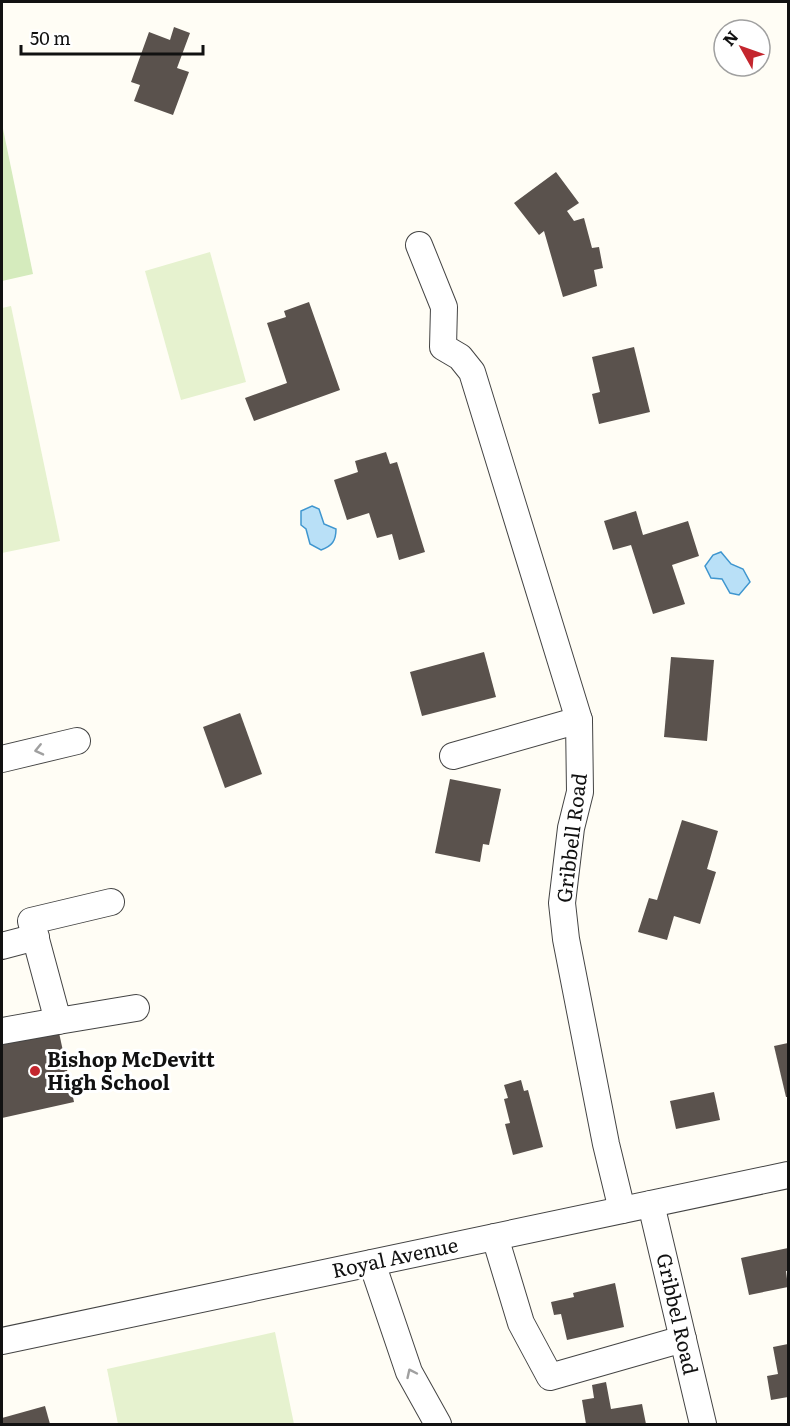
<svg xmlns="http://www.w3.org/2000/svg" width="790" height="1426" font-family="Literata,serif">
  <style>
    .green { fill: #d5ebbd }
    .pitch { fill: #e6f2cf }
    .water { fill: #b9e0f7; stroke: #3f96cf; stroke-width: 1.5 }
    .building { fill: #5a524d }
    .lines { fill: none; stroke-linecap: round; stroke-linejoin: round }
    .minor-casing { stroke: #444; stroke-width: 28 }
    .minor { stroke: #fff; stroke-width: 26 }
    .oneway { stroke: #a0a0a0 }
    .poi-dot { fill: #c4262e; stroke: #fff; stroke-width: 2 }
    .labels { text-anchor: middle; stroke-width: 6; stroke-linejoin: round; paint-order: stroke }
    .street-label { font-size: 20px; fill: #111; stroke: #fff }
    .poi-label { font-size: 20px; font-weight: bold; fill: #111; stroke: #fff; text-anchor: start }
  </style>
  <rect width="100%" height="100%" fill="#fffdf5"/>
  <!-- green -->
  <path class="green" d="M2,124L33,274L2,281Z"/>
  <!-- pitch -->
  <g class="pitch">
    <path d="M210,252L246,382L181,400L145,271Z"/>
    <path d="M11,306L60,541L2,553V308Z"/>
    <path d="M275,1332L294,1424H118L107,1369Z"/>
  </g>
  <!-- water -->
  <g class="water">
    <path d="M312,506L319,509L324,524L336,529C336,541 332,546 321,550L310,544L306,529L301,525V511Z"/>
    <path d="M721,552L731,564L743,569L750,582L739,595L730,593L722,579L711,578L705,566L713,555Z"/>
  </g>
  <!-- building -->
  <g class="building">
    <path d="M174,27L190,33L177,68L189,72L173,115L134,101L140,85L131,82L149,32L170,40Z"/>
    <path d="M556,172L579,203L567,211L574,221L584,218L592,248L599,247L603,268L594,270L597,286L563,297L544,231L539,235L514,203Z"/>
    <path d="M309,302L340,390L254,421L245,398L287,383L267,323L286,317L284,311Z"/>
    <path d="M634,347L650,412L599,424L592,394L600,392L592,357Z"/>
    <path d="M386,452L390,464L397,462L425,552L399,560L392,534L377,538L369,513L347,520L334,480L358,472L355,461Z"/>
    <path d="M636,511L643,535L688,521L699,556L672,565L685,604L653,614L631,545L613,550L604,521Z"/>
    <path d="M484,652L496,697L422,716L410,672Z"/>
    <path d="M671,657L714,660L707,741L664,737Z"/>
    <path d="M240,713L262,774L225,788L203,727Z"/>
    <path d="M450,779L501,789L489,845L483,844L480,862L435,853Z"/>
    <path d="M682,820L718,831L707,869L716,872L700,924L674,916L667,940L638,932L649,898L657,900Z"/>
    <path d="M58,1028L74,1102L2,1118V1041Z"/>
    <path d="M788,1043V1097H786L774,1046Z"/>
    <path d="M521,1080L524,1091L528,1090L543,1147L513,1155L505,1124L510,1123L504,1099L508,1098L504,1085Z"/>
    <path d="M714,1092L720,1120L676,1129L670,1101Z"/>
    <path d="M788,1248V1271H786L788,1287L749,1295L741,1258Z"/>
    <path d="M615,1283L624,1327L567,1340L561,1314L554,1315L551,1302L574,1297L573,1293Z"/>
    <path d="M788,1344V1397L771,1400L767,1376L778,1374L773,1347Z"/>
    <path d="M606,1382L611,1409L642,1404L646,1424H586L582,1400L594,1398L592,1385Z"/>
    <path d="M45,1406L50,1424H2V1418Z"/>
  </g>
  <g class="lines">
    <!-- minor casing -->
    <g class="minor-casing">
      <g id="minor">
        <path d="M419,245L444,307L443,347L460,357L472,372L579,720L580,792L571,828L562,903L566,939L606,1144L622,1210"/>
        <path d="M453,756L579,720"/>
        <path d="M2,759L77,741"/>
        <path d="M111,902L31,921L58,1021L136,1008"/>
        <path d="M2,946L36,937"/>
        <path d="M2,1031L58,1021"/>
        <path d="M651,1204L703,1424"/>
        <path d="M495,1237L521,1323L550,1377L683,1339"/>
        <path d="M372,1263L409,1372L438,1424"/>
        <path d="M2,1341L788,1175"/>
      </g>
    </g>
    <!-- minor -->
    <use href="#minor" class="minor"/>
  </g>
  <!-- one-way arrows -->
  <defs><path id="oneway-chevron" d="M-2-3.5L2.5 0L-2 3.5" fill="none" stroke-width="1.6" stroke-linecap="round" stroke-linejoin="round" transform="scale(1.5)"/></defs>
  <g class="oneway">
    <use href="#oneway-chevron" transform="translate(39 750) rotate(167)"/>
    <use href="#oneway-chevron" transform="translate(411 1373) rotate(-115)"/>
  </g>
  <!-- markers -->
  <circle class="poi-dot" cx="35" cy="1071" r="6"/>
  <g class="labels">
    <!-- street labels -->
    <g class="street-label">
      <text transform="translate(572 838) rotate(-83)" y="7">Gribbell Road</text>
      <text transform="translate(395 1258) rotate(-12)" y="7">Royal Avenue</text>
      <text transform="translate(677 1314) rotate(77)" y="7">Gribbel Road</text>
    </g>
    <!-- poi labels -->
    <g class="poi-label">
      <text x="47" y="1067">Bishop McDevitt<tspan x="47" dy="23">High School</tspan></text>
    </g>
  </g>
  <!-- border -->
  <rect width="790" height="1426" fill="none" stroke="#111111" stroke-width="6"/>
  <!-- north arrow -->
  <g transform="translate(742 48) rotate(310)"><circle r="28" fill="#ffffff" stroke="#a0a0a0" stroke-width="1.5"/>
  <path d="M0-4.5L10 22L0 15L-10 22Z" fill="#c4262e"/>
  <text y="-9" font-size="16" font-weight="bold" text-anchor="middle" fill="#111111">N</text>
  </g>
  <!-- scale -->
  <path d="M21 45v9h182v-9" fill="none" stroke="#111111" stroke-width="3"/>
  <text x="30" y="45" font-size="18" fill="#111111" stroke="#ffffff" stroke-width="4.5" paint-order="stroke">50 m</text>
</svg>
